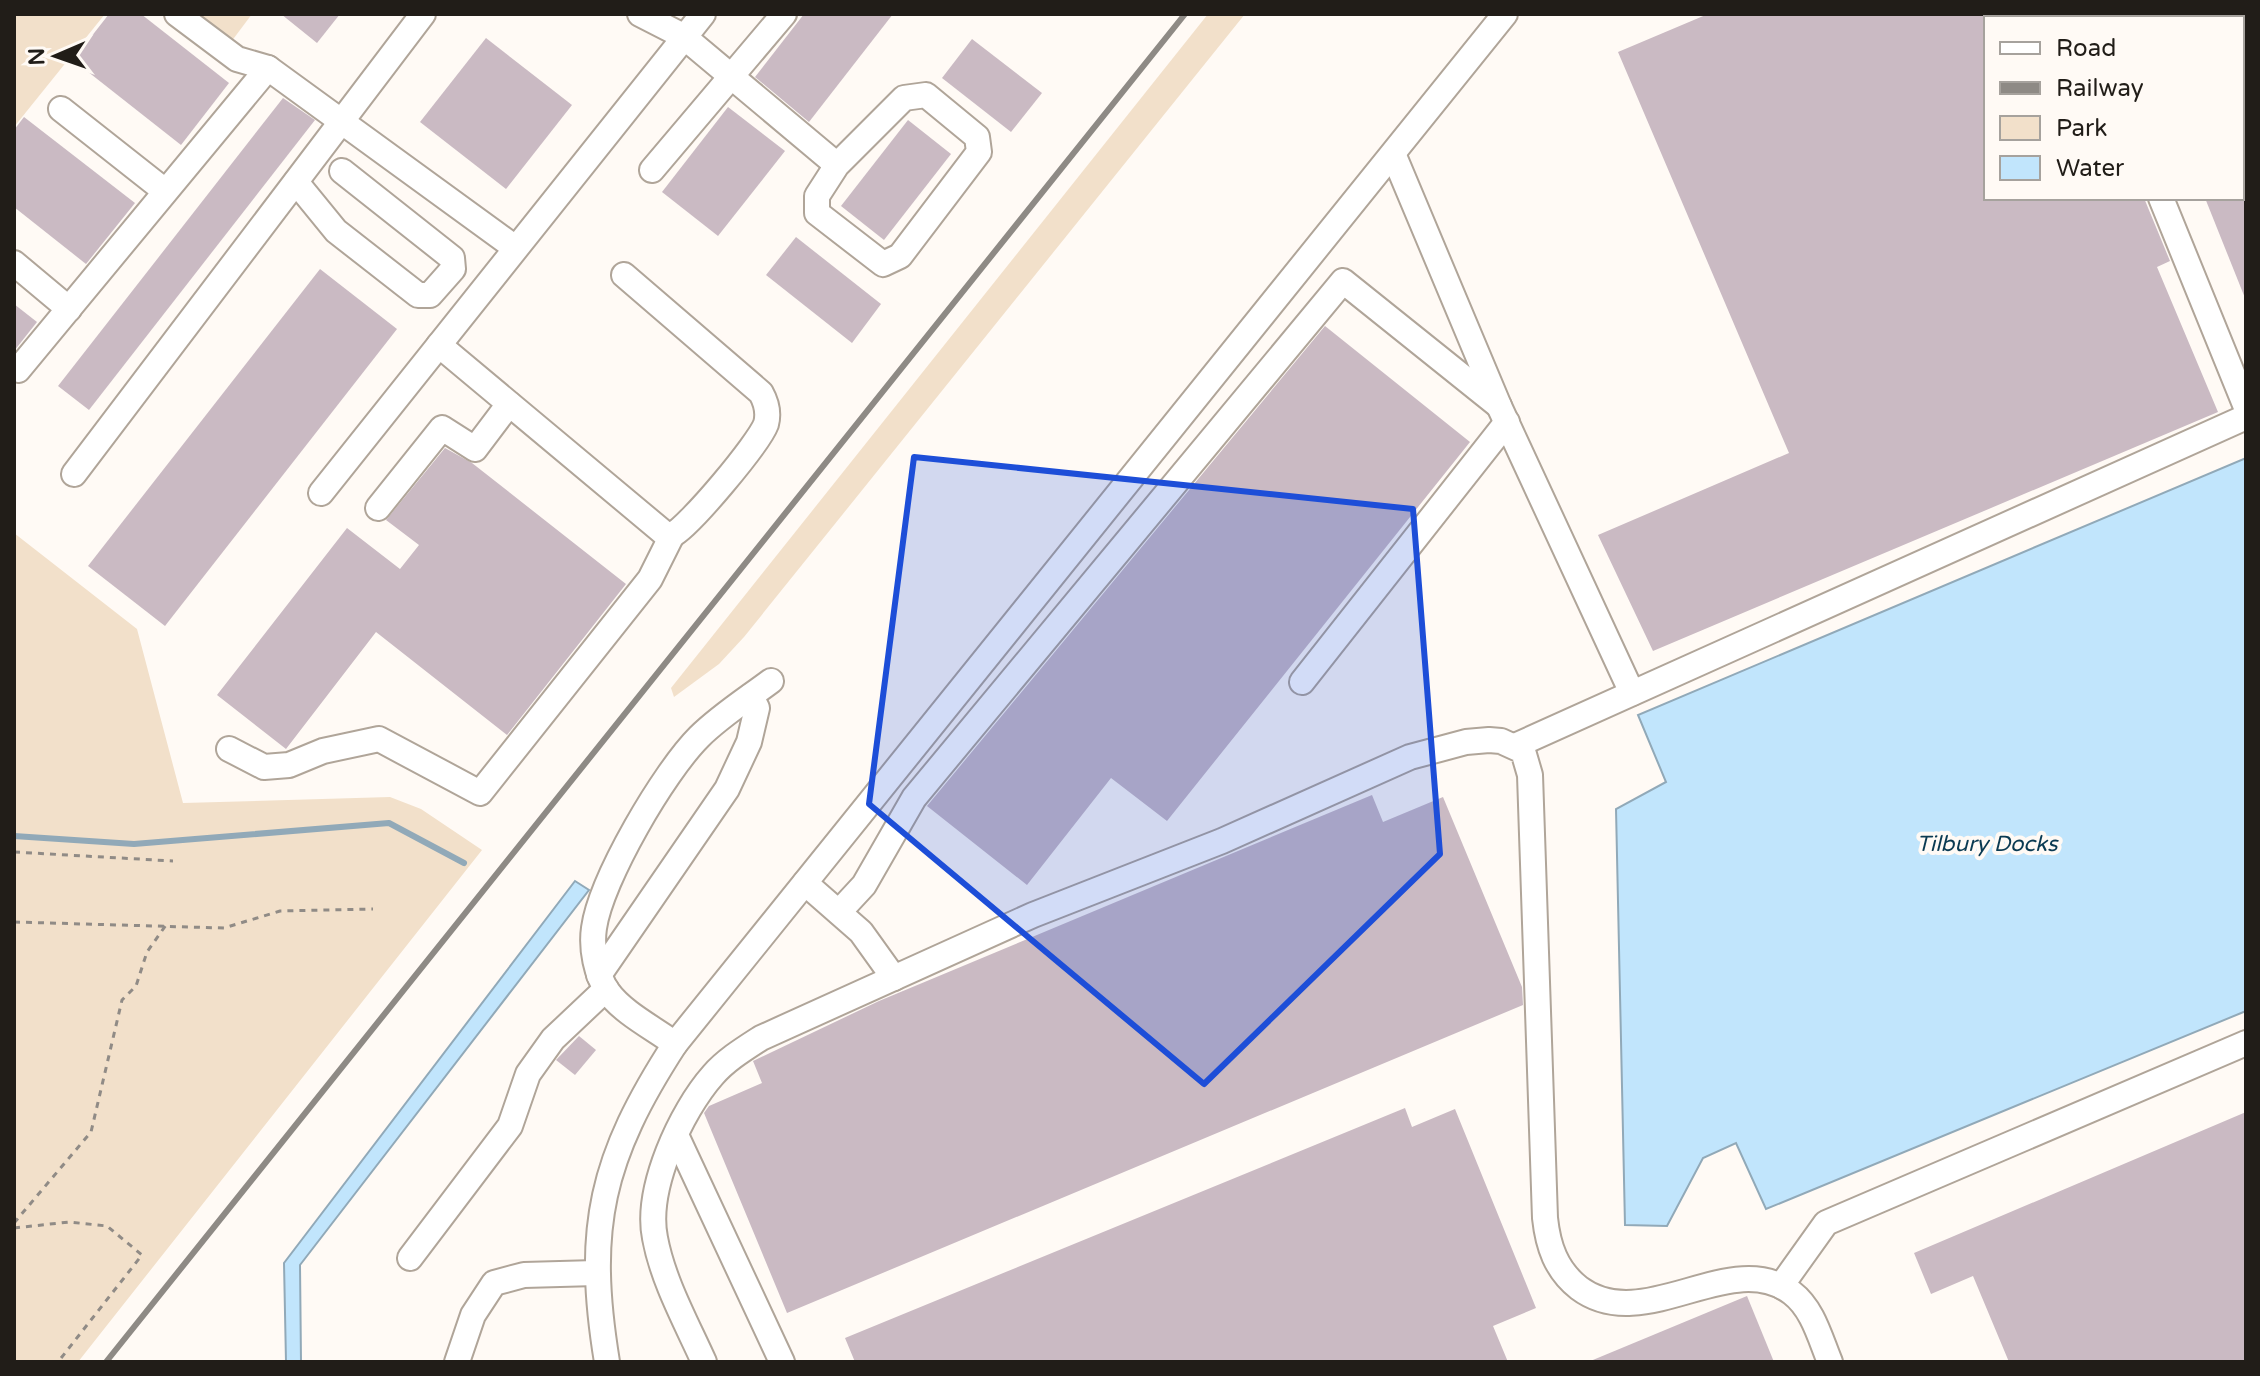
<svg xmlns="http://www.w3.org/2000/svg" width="2260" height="1376" font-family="'Varela Round',sans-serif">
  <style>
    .green { fill: #f2e0ca }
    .water { fill: #c1e5fc; stroke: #91a9b8; stroke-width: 2 }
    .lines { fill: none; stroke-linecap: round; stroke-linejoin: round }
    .stream { stroke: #91a9b8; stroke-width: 6 }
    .building { fill: #cabac3 }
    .minor-casing { stroke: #b0a599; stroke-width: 28 }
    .path { stroke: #908b86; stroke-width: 3; stroke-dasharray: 6 6; stroke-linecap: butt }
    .minor { stroke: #fff; stroke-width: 24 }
    .rail { stroke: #8e8a85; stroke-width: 6 }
    .marked { fill: #1d4ed8; fill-opacity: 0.2; stroke: #1d4ed8; stroke-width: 6; stroke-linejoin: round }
    .labels { text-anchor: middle; stroke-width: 8; stroke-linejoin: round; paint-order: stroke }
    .water-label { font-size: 22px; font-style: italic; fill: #0a3a52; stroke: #fffaf5 }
  </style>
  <rect width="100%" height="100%" fill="#fffaf5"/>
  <!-- green -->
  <g class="green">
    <path d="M14,14H105L14,127Z"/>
    <path d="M188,14H252L228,46Z"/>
    <path d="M1208,14H1245L744,637L719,664L674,697L671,688Z"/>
    <path d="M14,533L137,629L183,803L390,797L421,809L482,850L78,1362H14Z"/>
  </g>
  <!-- water -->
  <g class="water">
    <path d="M2246,458V1011L1766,1209L1736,1143L1703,1158L1667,1226L1625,1225L1616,809L1666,782L1638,715Z"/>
    <path d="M575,881L589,890L300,1265L301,1362H286L284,1263Z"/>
  </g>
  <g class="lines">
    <!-- stream -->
    <path class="stream" d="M14,836L134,844L389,823L464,863"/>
  </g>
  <!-- building -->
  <g class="building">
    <path d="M109,14H141L229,83L181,145L73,60Z"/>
    <path d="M281,14H340L317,43Z"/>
    <path d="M804,14H893L809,122L755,77Z"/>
    <path d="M1708,14H1986V198H2144L2170,261L2157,267L2218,412L1653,651L1598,535L1789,453L1618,52Z"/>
    <path d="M486,38L572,105L506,189L420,122Z"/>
    <path d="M972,39L1042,93L1011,132L942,78Z"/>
    <path d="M283,98L315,120L89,410L58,386Z"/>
    <path d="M728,107L785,151L718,236L662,192Z"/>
    <path d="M24,117L135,203L86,264L14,207V130Z"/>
    <path d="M908,120L951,154L884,240L841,206Z"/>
    <path d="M2205,198H2246V298H2245Z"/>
    <path d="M796,237L881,304L852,343L766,275Z"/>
    <path d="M320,269L397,329L165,626L88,566Z"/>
    <path d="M14,304L37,322L14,351Z"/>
    <path d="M1325,326L1470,442L1167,821L1111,778L1027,885L927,806Z"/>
    <path d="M445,448L472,463L626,584L507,735L376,632L286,749L217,695L347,528L400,569L419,545L386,520Z"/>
    <path d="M1372,795L1383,822L1443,797L1522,987L1523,1005L787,1313L704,1113L709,1106L762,1083L753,1061L879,1001Z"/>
    <path d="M579,1036L596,1050L575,1075L556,1060Z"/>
    <path d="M1405,1108L1412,1127L1455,1109L1536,1308L1493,1326L1508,1362H855L845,1338Z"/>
    <path d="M2246,1112V1362H2009L1973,1276L1931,1294L1914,1253Z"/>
    <path d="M1747,1296L1774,1362H1588Z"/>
  </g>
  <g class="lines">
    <!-- minor casing -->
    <g class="minor-casing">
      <g id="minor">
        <path d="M177,14L237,59L268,68"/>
        <path d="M640,14L683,36L837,165L817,196V213L883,264L900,256L979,152L977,137L926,95L904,98L837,165"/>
        <path d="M2091,18L2093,14"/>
        <path d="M61,109L165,191"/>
        <path d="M1394,156L1499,406L1632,693"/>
        <path d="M652,170L784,14"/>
        <path d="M296,182L336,231L418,295H430L453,269L452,258L342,171"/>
        <path d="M2161,198L2246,407"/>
        <path d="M14,263L69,309"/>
        <path d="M439,345L664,533L672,535C689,527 759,443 766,424C769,413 766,402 761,393L624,275"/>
        <path d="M18,370L268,68L514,247"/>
        <path d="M74,474L423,14"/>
        <path d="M321,493L703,14"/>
        <path d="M378,508L442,428L475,449L509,404"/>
        <path d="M1302,682L1507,422"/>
        <path d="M1515,746L2246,417"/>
        <path d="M229,749L264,767L289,765L323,751L379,739L480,793L650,579L672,535"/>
        <path d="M805,883L861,932L894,978"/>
        <path d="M839,912L864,885L914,798L1343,281L1499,406"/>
        <path d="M599,975L727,789L749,742L757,708L751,696"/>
        <path d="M675,1044C655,1029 623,1013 608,992C596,975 591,948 594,928C601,879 664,772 699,737C720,716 747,699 771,681"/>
        <path d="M676,1135L782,1362"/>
        <path d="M410,1258L510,1126L528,1074L553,1039L606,989"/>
        <path d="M1781,1286L1826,1223L2246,1043"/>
        <path d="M457,1362L473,1315L494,1283L524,1275L596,1273"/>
        <path d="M607,1362C585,1228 601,1158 675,1044L1505,14"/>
        <path d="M704,1362C686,1322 663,1281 655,1238C645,1189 681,1111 713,1075C726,1060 744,1049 761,1038L1033,915L1222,841L1410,757L1466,742L1489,740L1501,741L1523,751L1530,775L1545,1218C1548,1246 1556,1270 1579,1288C1644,1337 1731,1246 1792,1293C1813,1309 1820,1338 1830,1362"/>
      </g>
    </g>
    <!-- path -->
    <g class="path">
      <path d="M14,852L173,861"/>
      <path d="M14,922L224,928L280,911L373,909"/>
      <path d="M14,1223L91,1132L122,1000L136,986L147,952L166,925"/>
      <path d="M14,1228L69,1222L107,1226L142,1255L58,1362"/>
    </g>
    <!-- minor -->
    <use href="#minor" class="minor"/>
    <!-- rail -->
    <path class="rail" d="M106,1362L1185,14"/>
  </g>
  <!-- marked area -->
  <path class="marked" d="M914,457L1413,509L1440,854L1204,1084L869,804Z"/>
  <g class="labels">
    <!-- water labels -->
    <g class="water-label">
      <text x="1987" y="851">Tilbury Docks</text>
    </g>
  </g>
  <!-- border -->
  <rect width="2260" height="1376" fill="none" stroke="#211d18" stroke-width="32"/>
  <!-- legend -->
  <rect x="1984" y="16" width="260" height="184" fill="#fffaf5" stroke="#a6a29d" stroke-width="2"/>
  <rect x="2000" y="42" width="40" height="12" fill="#ffffff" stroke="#a6a29d" stroke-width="2"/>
  <text x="2056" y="56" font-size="24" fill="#211d18">Road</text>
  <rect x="2000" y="82" width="40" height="12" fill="#8e8a85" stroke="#a6a29d" stroke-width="2"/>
  <text x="2056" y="96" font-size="24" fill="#211d18">Railway</text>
  <rect x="2000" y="116" width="40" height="24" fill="#f2e0ca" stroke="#a6a29d" stroke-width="2"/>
  <text x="2056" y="136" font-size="24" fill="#211d18">Park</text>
  <rect x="2000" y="156" width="40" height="24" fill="#c1e5fc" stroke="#a6a29d" stroke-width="2"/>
  <text x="2056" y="176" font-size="24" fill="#211d18">Water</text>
  <!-- north arrow -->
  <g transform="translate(56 56) rotate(268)" stroke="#fffaf5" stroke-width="6" paint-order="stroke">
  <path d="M0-6L14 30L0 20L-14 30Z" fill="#211d18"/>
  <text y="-12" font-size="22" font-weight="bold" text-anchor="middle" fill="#211d18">N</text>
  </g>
</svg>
